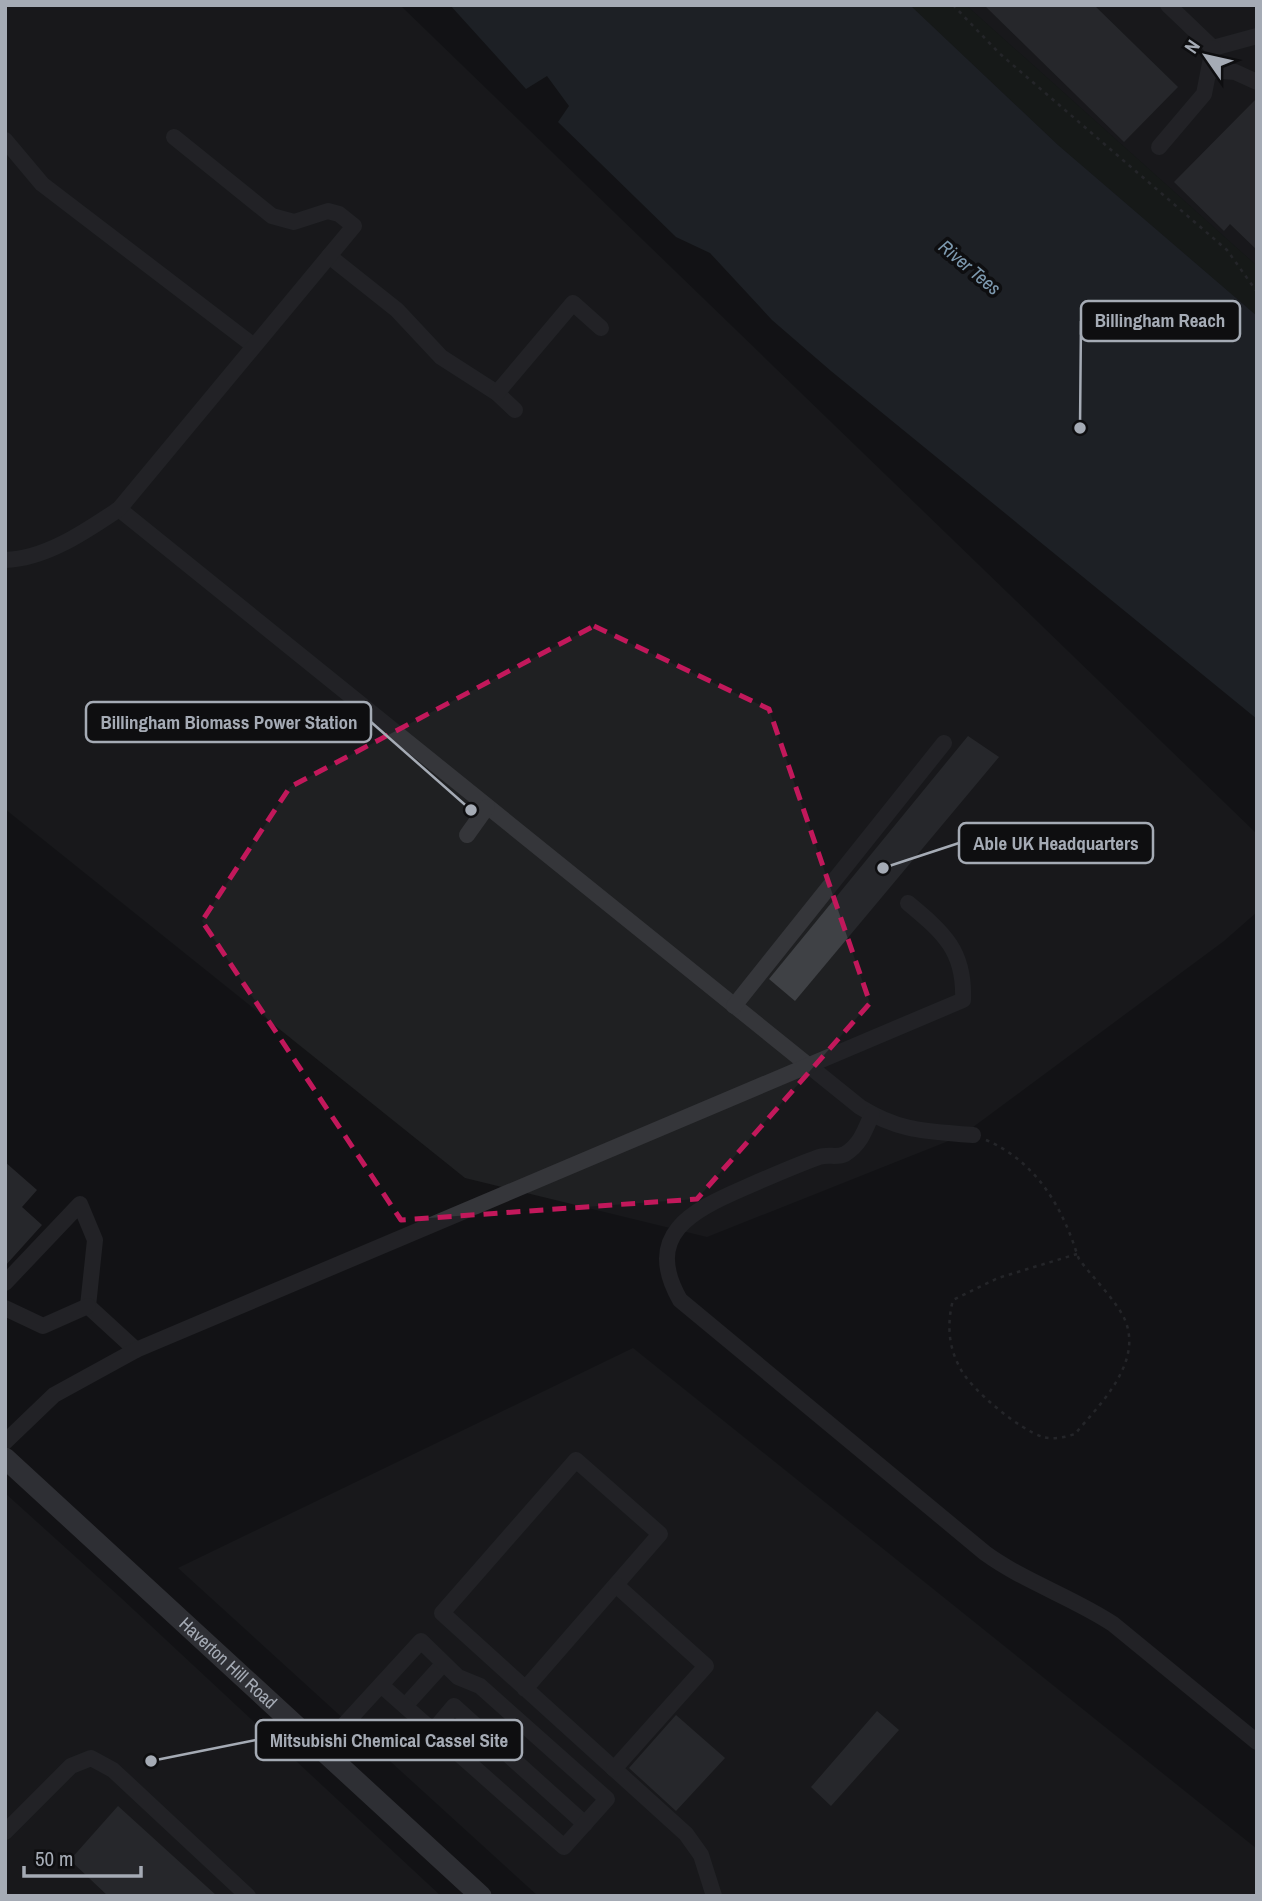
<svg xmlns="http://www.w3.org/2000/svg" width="1262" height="1901" font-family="'Archivo Narrow',sans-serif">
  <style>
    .built { fill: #1f2022 }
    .green { fill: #1c231c }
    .water { fill: #2a3238 }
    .building { fill: #3f4145 }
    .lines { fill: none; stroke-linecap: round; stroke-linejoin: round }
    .path { stroke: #3b3d41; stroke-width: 2.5; stroke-dasharray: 3.5 5; stroke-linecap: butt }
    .minor { stroke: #35363a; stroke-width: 16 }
    .major { stroke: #515359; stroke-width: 21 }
    .marked { fill: none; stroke: #c2185b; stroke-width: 5; stroke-dasharray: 14 9; stroke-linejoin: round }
    .labels { text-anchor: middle; stroke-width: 7; stroke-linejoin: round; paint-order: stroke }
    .street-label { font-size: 18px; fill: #a5abb5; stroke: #0e0e10 }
    .water-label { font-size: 19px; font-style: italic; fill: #7d99af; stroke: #0e0e10 }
    .leader { fill: none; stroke: #a5abb5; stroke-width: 2.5 }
    .callout-dot { fill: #a5abb5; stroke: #0e0e10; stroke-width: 2.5 }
    .callout { fill: #0e0e10; stroke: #a5abb5; stroke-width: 2.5 }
    .callout-label { font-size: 19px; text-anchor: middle; font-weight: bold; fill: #a5abb5 }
  </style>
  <rect width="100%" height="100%" fill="#131315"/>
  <!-- built -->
  <g class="built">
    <path d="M5,5H400L1257,834V912L1224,941L961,1136L707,1237L465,1178L5,809Z"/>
    <path d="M966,5H1257V266Z"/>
    <path d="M633,1348L1257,1849V1896H538L178,1568Z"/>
    <path d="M5,1493L120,1597L441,1896H5Z"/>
  </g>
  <!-- green -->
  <path class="green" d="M910,5H966L1257,266V316L1058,145Z"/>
  <!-- water -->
  <path class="water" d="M450,5H910L1058,145L1257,316V719L831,371L772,320L710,253L676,237L558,122L569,106L547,76L526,89Z"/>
  <!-- building -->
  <g class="building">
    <path d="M984,5H1094L1178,87L1124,142Z"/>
    <path d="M1257,98V250L1230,224L1224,231L1174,182Z"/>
    <path d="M968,736L999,757L795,1001L769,979Z"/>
    <path d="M5,1162L37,1190L22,1207L42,1225L5,1266Z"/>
    <path d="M877,1711L899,1730L831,1806L811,1787Z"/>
    <path d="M676,1715L725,1758L676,1811L629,1768Z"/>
    <path d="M118,1806L217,1896H108L70,1860Z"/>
  </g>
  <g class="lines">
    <!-- path -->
    <g class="path">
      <path d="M953,5L999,53L1227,250L1257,292"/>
      <path d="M986,1140C1035,1161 1062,1206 1077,1254L1079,1259C1091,1276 1117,1301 1125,1320C1143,1363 1100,1404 1075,1434C1066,1437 1053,1440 1043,1437C1020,1430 971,1390 960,1368C948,1346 947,1323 953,1300L998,1278L1077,1254"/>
    </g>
    <!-- minor -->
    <g class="minor">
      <path d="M1168,5L1213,48L1257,36"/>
      <path d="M1209,70L1235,72L1257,82"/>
      <path d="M5,140L42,184L254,346"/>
      <path d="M1159,147L1204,94L1213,48"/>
      <path d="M329,256L397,310L441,357L497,393L515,410"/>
      <path d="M497,393L573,303L601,328"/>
      <path d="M119,509L860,1107C900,1132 927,1131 973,1135"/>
      <path d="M5,560C46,559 86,531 119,509L354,226L339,214L328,211L294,222L272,216L174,137"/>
      <path d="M467,835L487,807"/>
      <path d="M734,1006L944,743"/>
      <path d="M872,1114C865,1130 861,1144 845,1154C838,1158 828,1154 819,1157C794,1166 769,1177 744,1188C691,1211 643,1235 680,1300L985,1553C1025,1582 1072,1597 1113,1624L1257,1742"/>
      <path d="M5,1283L80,1204L95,1240L88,1306"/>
      <path d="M88,1306L136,1350"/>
      <path d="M5,1308L43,1326L88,1306"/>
      <path d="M5,1442L54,1395L136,1350L963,1000C965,951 944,933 908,903"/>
      <path d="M525,1689L660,1534L576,1460L442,1613L686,1834L701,1855L714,1896"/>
      <path d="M405,1706L443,1664"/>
      <path d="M433,1731L454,1706L585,1824"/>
      <path d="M322,1749L421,1641L458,1677L480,1686L607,1799L564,1847L381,1685"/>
      <path d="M614,1769L706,1666L616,1585"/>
      <path d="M5,1832L71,1766L91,1758L113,1770L248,1896"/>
    </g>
    <!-- major -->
    <path class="major" id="s1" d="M5,1458L481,1896"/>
  </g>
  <!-- marked area -->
  <path d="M0 0H1262V1901H0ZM594,626L769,709L870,1003L697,1199L401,1220L202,921L290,787Z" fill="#131315" fill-opacity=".55" fill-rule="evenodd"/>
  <path class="marked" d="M594,626L769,709L870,1003L697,1199L401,1220L202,921L290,787Z"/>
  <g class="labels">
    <!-- street labels -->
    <g class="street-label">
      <text dy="6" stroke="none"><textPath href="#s1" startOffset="303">Haverton Hill Road</textPath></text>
    </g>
    <!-- water labels -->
    <g class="water-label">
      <text transform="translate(970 267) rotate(40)" y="7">River Tees</text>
    </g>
  </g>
  <!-- callouts -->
  <path class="leader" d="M1080 428L1081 321M471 810L371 722M883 868L959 843M151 1761L256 1740"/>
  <g class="callout-dot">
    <circle cx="1080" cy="428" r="7"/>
    <circle cx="471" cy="810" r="7"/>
    <circle cx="883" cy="868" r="7"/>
    <circle cx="151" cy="1761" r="7"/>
  </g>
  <g class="callout">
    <rect x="1081" y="301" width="159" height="40" rx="7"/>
    <rect x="86" y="702" width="285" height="40" rx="7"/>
    <rect x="959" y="823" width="194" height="40" rx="7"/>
    <rect x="256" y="1720" width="266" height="40" rx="7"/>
  </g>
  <g class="callout-label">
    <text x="1160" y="327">Billingham Reach</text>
    <text x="229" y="729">Billingham Biomass Power Station</text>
    <text x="1056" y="850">Able UK Headquarters</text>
    <text x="389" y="1747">Mitsubishi Chemical Cassel Site</text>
  </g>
  <!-- border -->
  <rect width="1262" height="1901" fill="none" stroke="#a5abb5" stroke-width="14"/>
  <!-- north arrow -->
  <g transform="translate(1206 56) rotate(304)" stroke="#0e0e10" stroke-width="5" paint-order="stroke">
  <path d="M0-5L12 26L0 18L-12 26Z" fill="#a5abb5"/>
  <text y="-10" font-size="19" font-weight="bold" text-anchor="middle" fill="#a5abb5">N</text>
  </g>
  <!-- scale -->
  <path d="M24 1866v10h117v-10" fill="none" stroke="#a5abb5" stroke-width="3.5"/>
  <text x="35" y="1866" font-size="21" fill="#a5abb5" stroke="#0e0e10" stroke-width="5" paint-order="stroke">50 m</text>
</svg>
